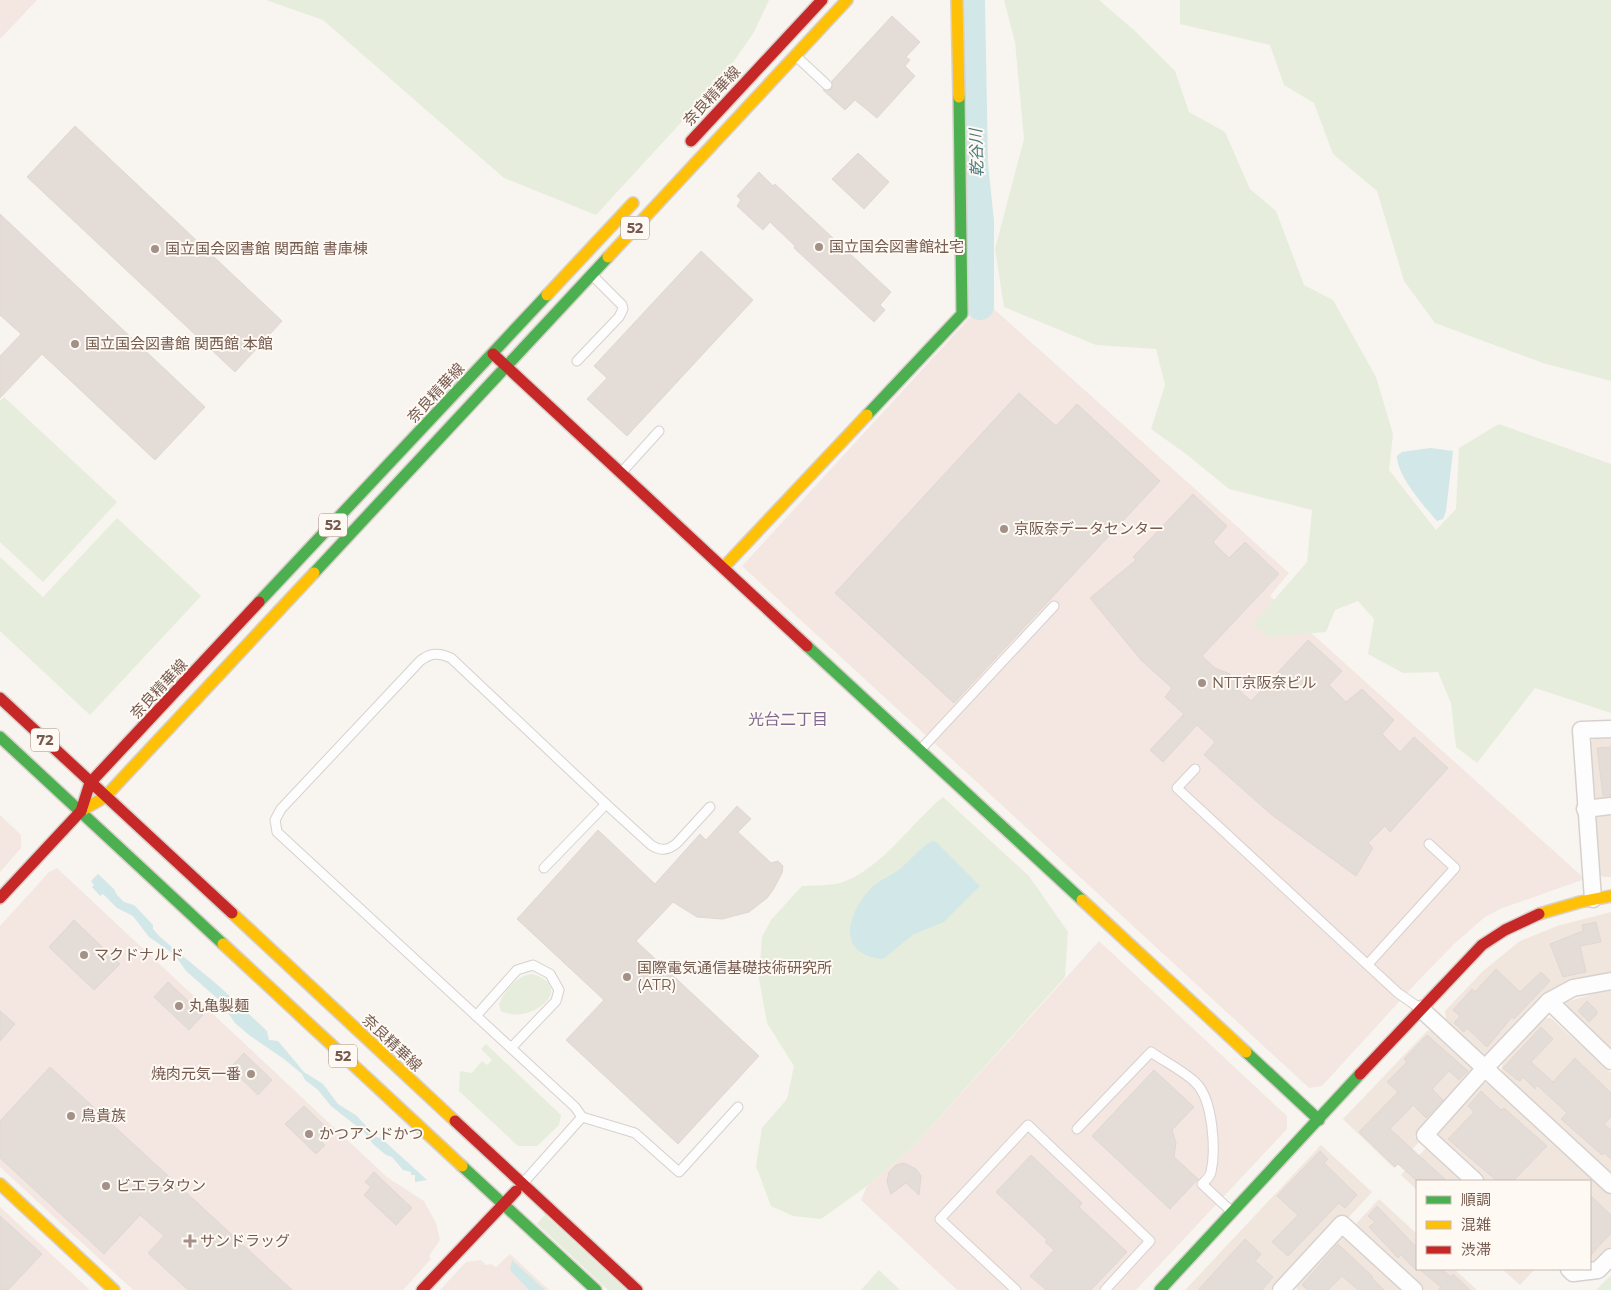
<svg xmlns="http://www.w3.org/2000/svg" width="1611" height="1290" font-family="Montserrat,'Noto Sans JP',sans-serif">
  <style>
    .residential { fill: #f0e6de }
    .commercial { fill: #f4e7e2 }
    .green { fill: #e7eddc }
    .water { fill: #d2e7e8 }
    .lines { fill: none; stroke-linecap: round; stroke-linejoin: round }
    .river { stroke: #d2e7e8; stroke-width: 28 }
    .building { fill: #e4ddd7; stroke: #e1d7d2 }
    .lane-casing { stroke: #d7d1ce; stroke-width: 11 }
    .street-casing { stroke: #d7d1ce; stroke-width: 19 }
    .fast-casing { stroke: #d8d0cb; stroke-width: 14 }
    .slow-casing { stroke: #d8d0cb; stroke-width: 14 }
    .jam-casing { stroke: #d8d0cb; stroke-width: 14 }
    .lane { stroke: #fefdfd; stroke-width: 9 }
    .street { stroke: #fefdfd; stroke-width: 16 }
    .fast { stroke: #4caf50; stroke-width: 11 }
    .slow { stroke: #ffc107; stroke-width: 11 }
    .jam { stroke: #c62828; stroke-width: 11 }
    .poi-dot { fill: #a39188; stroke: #fef9f3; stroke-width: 2 }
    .labels { text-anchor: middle; stroke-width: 4; stroke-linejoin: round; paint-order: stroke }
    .shield { fill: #fef9f3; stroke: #9e8a81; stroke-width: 1 }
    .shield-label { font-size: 14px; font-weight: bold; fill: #755b50 }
    .street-label { font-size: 15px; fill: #755b50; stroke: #fef9f3 }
    .poi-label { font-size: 15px; fill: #755b50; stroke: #fef9f3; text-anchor: start }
    .water-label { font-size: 16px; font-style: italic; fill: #487a7f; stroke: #fef9f3 }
    .neighbourhood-label { font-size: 16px; fill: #806990; stroke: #fef9f3 }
  </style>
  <rect width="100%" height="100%" fill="#f8f4f0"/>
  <!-- residential -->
  <g class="residential">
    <path d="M1597,735H1611V799L1599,800L1591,794L1589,744Z"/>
    <path d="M1611,813V877H1604L1596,873L1592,822L1599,814Z"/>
    <path d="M1611,912V977L1596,978L1492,1054L1482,1056L1446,1021L1445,1011L1483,971L1520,941L1557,926Z"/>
    <path d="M1611,991V1054L1564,1010L1566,1002L1596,993Z"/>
    <path d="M1542,1018H1551L1611,1073V1175L1501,1073L1502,1064Z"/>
    <path d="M1436,1030L1472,1065L1473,1073L1414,1136L1420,1141L1394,1168L1343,1119L1427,1031Z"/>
    <path d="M1481,1083H1493L1611,1193V1248L1601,1259L1590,1264V1181H1484L1435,1136Z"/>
    <path d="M1321,1145L1372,1192L1348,1218L1342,1215L1272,1290H1185Z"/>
    <path d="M1427,1147L1465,1181H1417V1190L1401,1175Z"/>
    <path d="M1379,1199L1417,1234V1269H1454L1477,1290H1424L1355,1225Z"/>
    <path d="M1338,1238H1350L1405,1290H1297L1296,1284Z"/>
    <path d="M1502,1269H1535L1520,1285Z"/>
  </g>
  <!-- commercial -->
  <g class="commercial">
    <path d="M0,0H37L0,39Z"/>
    <path d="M985,301L1289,573L1270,596L1585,879L1500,909L1485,917L1454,944L1419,980L1322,1086L1309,1088L742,566Z"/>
    <path d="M0,815L21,835V848L0,872Z"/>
    <path d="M57,868L388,1178L424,1201L436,1223L440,1240L429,1256L431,1259L403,1290H133L0,1167V926L49,872Z"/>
    <path d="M1099,941L1287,1116V1129L1136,1290H957L861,1200L867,1186L913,1147Z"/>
    <path d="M0,1207L90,1290H0Z"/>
    <path d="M510,1254L549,1290H440L466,1262L481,1260L486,1265L491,1264L496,1267Z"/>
  </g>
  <!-- green -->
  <g class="green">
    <path d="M266,0H769L754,32L723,77L596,215L504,178L323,20Z"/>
    <path d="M1004,0H1099L1136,32L1175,71L1189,112L1225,132L1250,189L1276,211L1304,285L1333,300L1376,377L1393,434L1389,470L1436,530L1456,509L1459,448L1499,424L1611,464V713L1535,688L1477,763L1456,747L1451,703L1438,672L1403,673L1368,654L1374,619L1358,601L1335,610L1326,632L1270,637L1252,625L1307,562L1312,510L1229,489L1186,454L1151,429L1165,385L1156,349L1096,345L1004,307L995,249L1024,139L1015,42Z"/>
    <path d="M1180,0H1611V381L1543,363L1435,323L1404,281L1377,191L1333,154L1314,103L1284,85L1270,45L1180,24Z"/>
    <path d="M4,397L117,502L43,582L0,542V401Z"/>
    <path d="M117,518L201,596L90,715L0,631V557L43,597Z"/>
    <path d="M943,797L1029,876L1068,932L1065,977L913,1147L867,1186L821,1219L793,1216L771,1206L756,1166L762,1128L787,1099L794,1066L767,1023L759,979L762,937L771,920L802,886C814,885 829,886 840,883C881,870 911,823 943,797Z"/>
    <path d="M532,974C578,987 530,1026 501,1011L499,1004C503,992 519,974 532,974Z"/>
    <path d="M486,1044L561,1115L559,1125L537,1146H518L459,1091L460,1071L472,1073L482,1061L487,1065L492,1060L481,1049Z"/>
    <path d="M545,1215L626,1290H608L537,1224Z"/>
    <path d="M879,1270L900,1290H861Z"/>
    <path d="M1611,1275V1290H1596Z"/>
  </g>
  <!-- water -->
  <g class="water">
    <path d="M1430,448L1453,451L1446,511L1443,519L1437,521C1424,506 1397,476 1397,456L1402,452Z"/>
    <path d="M932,841L936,842L980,886L944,922L914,934L883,959C874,959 860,954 855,947C841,929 860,898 874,885C882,879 892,875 900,869C911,860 920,848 932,841Z"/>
    <path d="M98,874L114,889L117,895L124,902L134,905L153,925V929L160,937L220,987L267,1031L269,1040L278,1041L304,1072L323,1084L338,1104L357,1116L376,1137L381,1138L427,1180L415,1182V1175H411V1172L403,1170L392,1157L386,1155L373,1144L364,1132L331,1106L318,1090L305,1080L302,1074L284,1059L249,1035L235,1023L219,1000L186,971L175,955L149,937L133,916L117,908L103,894L100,896L92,887L94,885L91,881Z"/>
    <path d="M512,1260L545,1290H529L510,1270Z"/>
  </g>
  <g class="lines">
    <!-- river -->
    <path class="river" d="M971,0L974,164L980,222V306"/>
  </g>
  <!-- building -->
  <g class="building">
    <path d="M892,16L920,42L906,57L910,60L905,66L915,76L877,118L855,100L845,110L823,90L832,89V81Z"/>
    <path d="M75,126L282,321L235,372L27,177Z"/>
    <path d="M858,153L889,182L864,209L832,179Z"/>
    <path d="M759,172L773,186L775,184L891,292L880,305L885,310L874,322L794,248L795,246L770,222L763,230L737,206L741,200L737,196Z"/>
    <path d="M0,214L205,407L155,460L42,354L0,398V356L21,334L0,315Z"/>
    <path d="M701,251L753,300L627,436L587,399L607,378L594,366Z"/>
    <path d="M1019,393L1056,426L1077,404L1160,481L954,703L835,593Z"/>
    <path d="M1193,494L1227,526L1213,542L1229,558L1245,542L1279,574L1202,656L1215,668L1230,674L1239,690L1251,701L1308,640L1342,671L1329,685L1346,702L1362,689L1394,720L1382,734L1400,752L1414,737L1448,768L1390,832L1385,826L1368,843L1373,848L1356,876L1272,815L1204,755L1215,742L1197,725L1163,762L1150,750L1184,714L1165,697L1172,688L1141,660L1090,598L1136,560L1133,557Z"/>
    <path d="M1611,747V796H1603L1597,748Z"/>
    <path d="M737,806L751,819L738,832L771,863L778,861L783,866L782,873L773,890L767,898L749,912L722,919L697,917L673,902L636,941L759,1056L678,1144L566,1040L604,1000L517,919L598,830L655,884L700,834L706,840Z"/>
    <path d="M74,920L120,964L94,990L49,947Z"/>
    <path d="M1596,922L1601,942L1580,946L1586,972L1563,977L1550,944L1583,931L1582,925Z"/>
    <path d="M1496,969L1520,992L1541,972L1550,981L1514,1019L1512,1017L1487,1047L1467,1028L1464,1032L1454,1023L1460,1016L1453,1010L1472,989L1475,992Z"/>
    <path d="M168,982L203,1015L189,1030L154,997Z"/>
    <path d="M1587,1001L1596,1010L1597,1014L1589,1022L1578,1011Z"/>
    <path d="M0,1011L15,1024L0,1041Z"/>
    <path d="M1541,1027L1553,1039L1531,1062L1553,1082L1575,1058L1611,1093V1117L1604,1124L1611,1130V1159L1604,1153L1602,1155L1561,1119L1567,1113L1537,1085L1535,1089L1523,1077L1520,1081L1516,1079L1503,1068Z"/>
    <path d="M1427,1035L1468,1071L1459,1080L1449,1071L1432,1089L1443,1100L1426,1118L1413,1105L1390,1129L1447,1181H1417L1398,1164L1395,1167L1359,1132L1398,1092L1387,1082L1407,1062L1404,1059Z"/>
    <path d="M244,1053L272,1080L258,1095L230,1068Z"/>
    <path d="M50,1067L292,1290H188L148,1253L164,1236L140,1215L104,1254L0,1158V1121Z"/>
    <path d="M1154,1070L1194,1107L1172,1130L1176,1143L1174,1157L1198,1179L1170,1209L1092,1136Z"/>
    <path d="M1481,1091L1501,1110L1504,1108L1547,1146L1513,1181H1497L1448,1139L1474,1112L1468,1106Z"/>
    <path d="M304,1106L328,1129L319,1139L325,1145L316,1154L285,1124Z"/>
    <path d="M1320,1151L1328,1159L1324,1163L1357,1195L1345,1208L1339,1203L1288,1256L1272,1242L1298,1215L1277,1196Z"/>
    <path d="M1031,1155L1082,1203L1079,1207L1127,1252L1091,1290H1046L1030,1276L1054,1250L1045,1242L1047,1240L996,1192Z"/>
    <path d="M904,1163L916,1169L921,1176L919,1195L906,1183L891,1194L887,1182L889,1172L896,1165Z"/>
    <path d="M374,1172L412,1208L396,1225L364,1195L371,1187L365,1182Z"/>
    <path d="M1590,1195L1611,1215V1233L1590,1256Z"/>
    <path d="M1377,1206L1417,1248V1271L1401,1255L1398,1258L1369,1227L1375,1222L1368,1216Z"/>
    <path d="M0,1216L42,1254L8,1290H0Z"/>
    <path d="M1245,1239L1261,1254L1255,1261L1273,1277L1262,1290H1198Z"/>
    <path d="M1338,1244L1373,1277L1372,1278L1384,1290H1358L1342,1276L1328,1290H1308L1302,1285Z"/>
    <path d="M1419,1269H1446L1444,1271L1451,1277L1453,1274L1470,1290H1438L1441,1287Z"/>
  </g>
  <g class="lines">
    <!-- lane casing -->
    <g class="lane-casing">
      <g id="lane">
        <path d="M798,58L827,85"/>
        <path d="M577,361L619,317L623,309L622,305L594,277"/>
        <path d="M621,473L659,431"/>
        <path d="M921,749L1054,606"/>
        <path d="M1195,769L1177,788L1398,993L1421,1009"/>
        <path d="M606,804L651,845C660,851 668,851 677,843L710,807"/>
        <path d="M1368,964L1455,868L1429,844"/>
        <path d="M476,1016L517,970L533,965L550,974L559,990L556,1001L511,1048L575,1107L582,1117L524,1182"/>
        <path d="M511,1048L277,832L275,820L281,809L420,661C430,653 438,652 451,658L606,804L544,868"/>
        <path d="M582,1117L635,1133L679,1172L738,1107"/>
        <path d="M1077,1129L1151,1052C1165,1062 1184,1071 1196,1083C1213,1100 1216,1150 1211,1172C1210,1177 1205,1181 1202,1184L1232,1212"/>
        <path d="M1016,1290L940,1219L1028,1125L1150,1241L1105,1290"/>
      </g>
    </g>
    <!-- street casing -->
    <g class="street-casing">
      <g id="street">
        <path d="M1585,809L1611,806"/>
        <path d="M1593,899L1581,730L1611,729"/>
        <path d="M1549,1001L1611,1061"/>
        <path d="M1421,1009L1611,1185"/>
        <path d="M1475,1181L1425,1135L1485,1068L1549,1001L1573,988L1611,981"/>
        <path d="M1569,1269L1573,1273L1598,1270L1611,1257"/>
        <path d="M1281,1290L1342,1224L1414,1290"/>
      </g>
    </g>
    <!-- fast casing -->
    <g class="fast-casing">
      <g id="fast">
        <path d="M867,415L962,314L959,97"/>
        <path d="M314,573L608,257"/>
        <path d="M259,602L547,295"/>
        <path d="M807,646L1082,900"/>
        <path d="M0,737L223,944"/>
        <path d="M1246,1052L1319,1120"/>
        <path d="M462,1166L596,1290"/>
        <path d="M1160,1290L1360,1074"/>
      </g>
    </g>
    <!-- slow casing -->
    <g class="slow-casing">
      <g id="slow">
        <path d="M957,0L959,97"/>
        <path d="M608,257L847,0"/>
        <path d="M547,295L633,203"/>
        <path d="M723,568L867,415"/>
        <path d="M81,811L105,797L314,573"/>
        <path d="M1082,900L1246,1052"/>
        <path d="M232,913L455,1121"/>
        <path d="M1539,914L1580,902L1611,896"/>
        <path d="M223,944L462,1166"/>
        <path d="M0,1184L114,1290"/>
      </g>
    </g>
    <!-- jam casing -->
    <g class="jam-casing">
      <g id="jam">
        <path d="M691,141L822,0"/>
        <path d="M493,354L807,646"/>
        <path d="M0,698L232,913"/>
        <path d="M81,811L90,783L259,602"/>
        <path d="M0,898L81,811"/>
        <path d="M1360,1074L1482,945L1505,930L1539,914"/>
        <path d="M455,1121L637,1290"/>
        <path d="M422,1290L516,1191"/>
      </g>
    </g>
    <!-- lane -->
    <use href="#lane" class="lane"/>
    <!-- street -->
    <use href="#street" class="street"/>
    <!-- fast -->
    <use href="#fast" class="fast"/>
    <!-- slow -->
    <use href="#slow" class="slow"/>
    <!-- jam -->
    <use href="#jam" class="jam"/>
  </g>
  <!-- markers -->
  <g class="poi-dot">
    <circle cx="819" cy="247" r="5"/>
    <circle cx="155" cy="249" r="5"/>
    <circle cx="75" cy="344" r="5"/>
    <circle cx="1004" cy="529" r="5"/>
    <circle cx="1202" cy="683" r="5"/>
    <circle cx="84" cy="955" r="5"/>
    <circle cx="627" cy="977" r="5"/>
    <circle cx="179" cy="1006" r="5"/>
    <circle cx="251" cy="1074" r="5"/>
    <circle cx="71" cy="1116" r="5"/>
    <circle cx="309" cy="1134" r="5"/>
    <circle cx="106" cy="1186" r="5"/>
    <path d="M187.5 1233.5h5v5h5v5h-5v5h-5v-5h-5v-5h5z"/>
  </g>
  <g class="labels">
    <!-- shield labels -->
    <g class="shield">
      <rect x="621" y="216.5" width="28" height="23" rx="4"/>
      <rect x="319" y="513.5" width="28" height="23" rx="4"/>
      <rect x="31" y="728.5" width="28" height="23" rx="4"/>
      <rect x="329" y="1044.5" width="28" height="23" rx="4"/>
    </g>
    <g class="shield-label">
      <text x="635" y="233">52</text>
      <text x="333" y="530">52</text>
      <text x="45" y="745">72</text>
      <text x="343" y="1061">52</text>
    </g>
    <!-- street labels -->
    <g class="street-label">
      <text transform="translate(712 96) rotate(-47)" y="5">奈良精華線</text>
      <text transform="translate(436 393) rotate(-47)" y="5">奈良精華線</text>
      <text transform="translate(159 689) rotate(-47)" y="5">奈良精華線</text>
      <text transform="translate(392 1043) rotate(43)" y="5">奈良精華線</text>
    </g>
    <!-- poi labels -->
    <g class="poi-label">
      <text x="829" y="252">国立国会図書館社宅</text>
      <text x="165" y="254">国立国会図書館 関西館 書庫棟</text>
      <text x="85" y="349">国立国会図書館 関西館 本館</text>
      <text x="1014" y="534">京阪奈データセンター</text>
      <text x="1212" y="688">NTT京阪奈ビル</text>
      <text x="94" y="960">マクドナルド</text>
      <text x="637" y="973">国際電気通信基礎技術研究所<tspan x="637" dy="17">(ATR)</tspan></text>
      <text x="189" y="1011">丸亀製麺</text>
      <text x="241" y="1079" text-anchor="end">焼肉元気一番</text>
      <text x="81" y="1121">鳥貴族</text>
      <text x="319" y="1139">かつアンドかつ</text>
      <text x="116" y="1191">ビエラタウン</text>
      <text x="200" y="1246">サンドラッグ</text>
    </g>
    <!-- water labels -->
    <g class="water-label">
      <text transform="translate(976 153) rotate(-92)" y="6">乾谷川</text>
    </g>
    <!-- neighbourhood labels -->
    <g class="neighbourhood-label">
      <text x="788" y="725">光台二丁目</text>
    </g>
  </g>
  <!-- legend -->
  <rect x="1416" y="1180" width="175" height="90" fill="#fef9f3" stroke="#c7bab2"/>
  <rect x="1426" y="1196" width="25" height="8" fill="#4caf50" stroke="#c7bab2"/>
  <text x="1461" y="1205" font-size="15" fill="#755b50">順調</text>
  <rect x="1426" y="1221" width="25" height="8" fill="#ffc107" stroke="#c7bab2"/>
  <text x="1461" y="1230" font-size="15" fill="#755b50">混雑</text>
  <rect x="1426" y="1246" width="25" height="8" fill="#c62828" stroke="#c7bab2"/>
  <text x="1461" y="1255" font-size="15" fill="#755b50">渋滞</text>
</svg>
